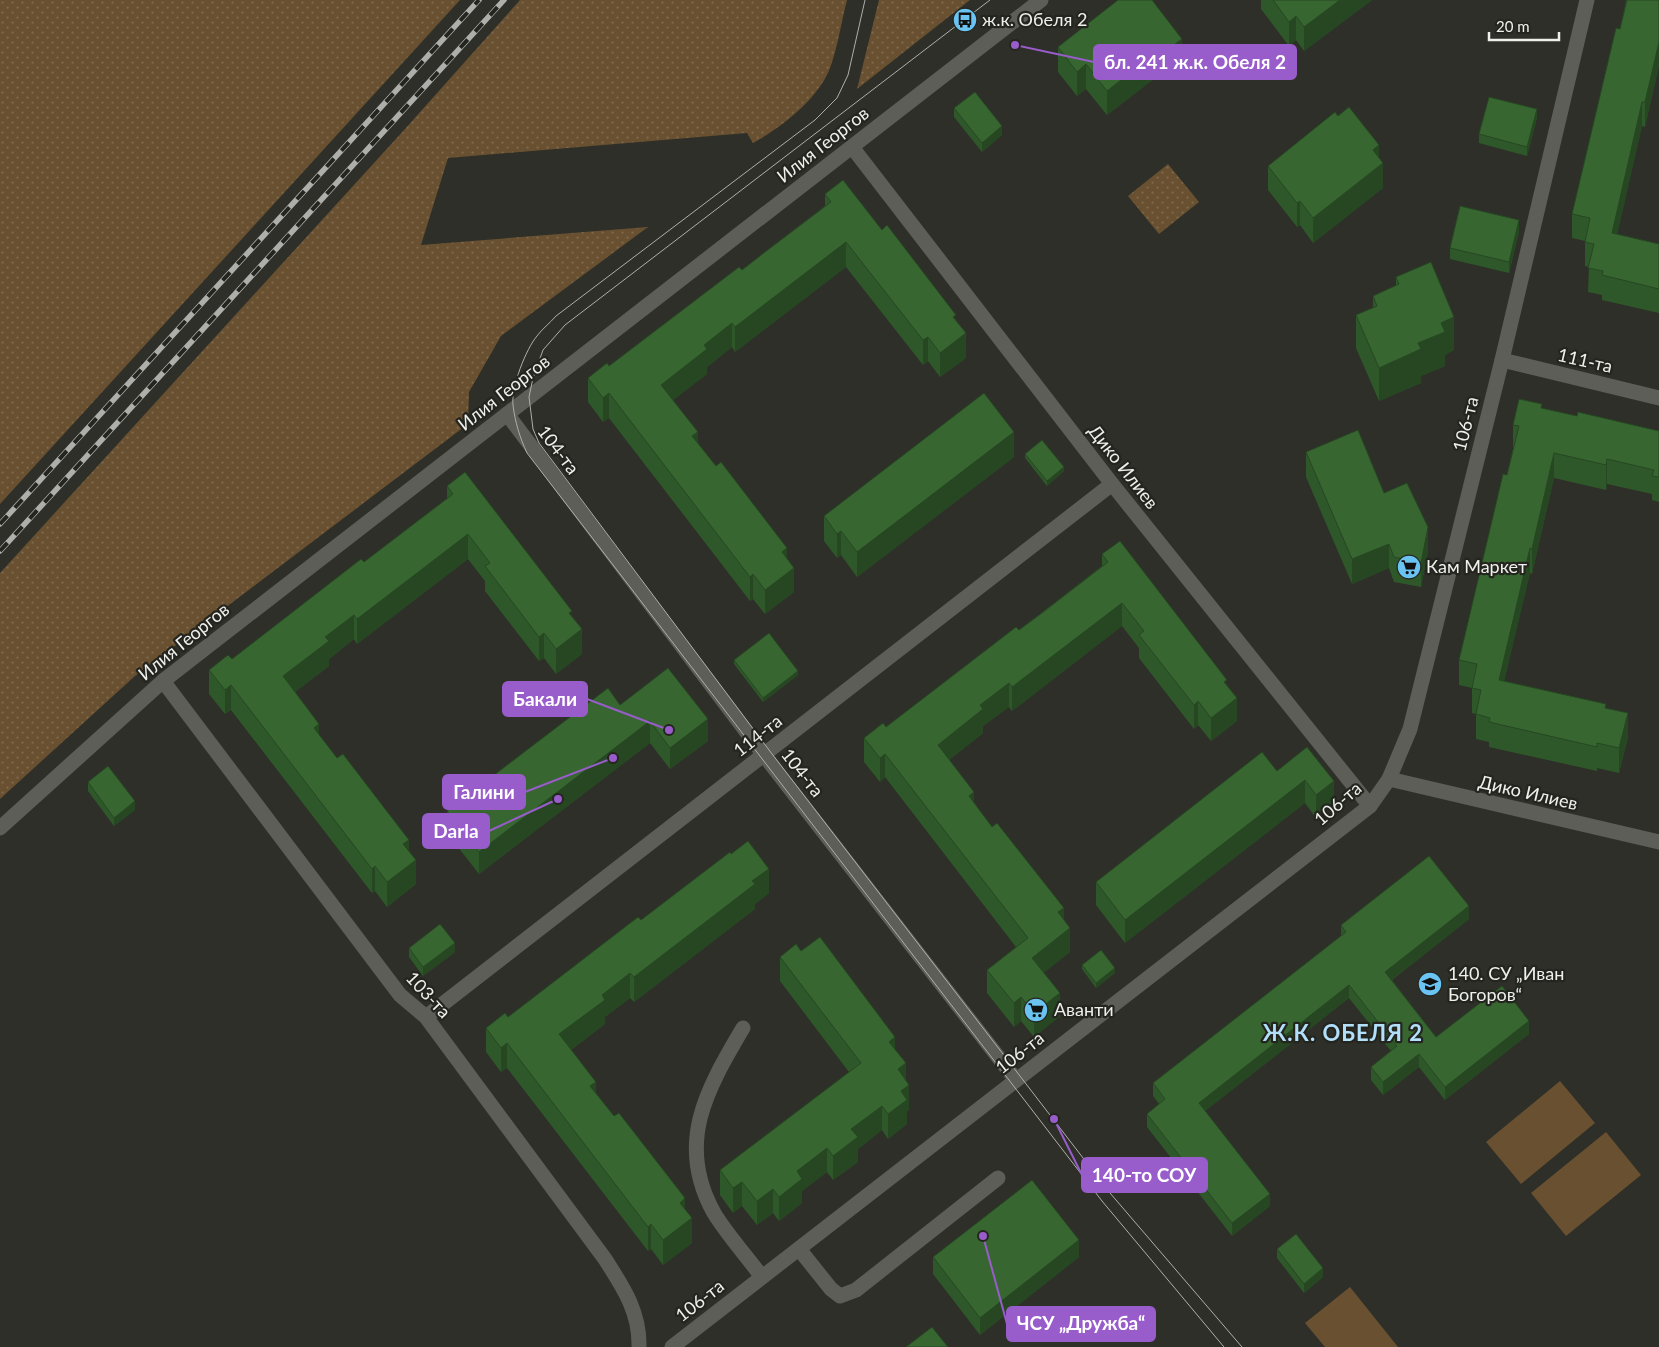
<svg xmlns="http://www.w3.org/2000/svg" width="1659" height="1347" font-family="Lato,sans-serif">
  <style>
    .grass { fill: url(#grass-dots) }
    .pitch { fill: #695030 }
    .lines { fill: none; stroke-linecap: round; stroke-linejoin: round }
    .minor { stroke: #5c5e57; stroke-width: 15 }
    .tram { stroke: #aeafaa; stroke-width: 1 }
    .rail-casing { stroke: #aeafaa; stroke-width: 5.5 }
    .rail { stroke: #23251e; stroke-width: 4; stroke-dasharray: 11; stroke-linecap: butt }
    .wall { fill: #2f582a }
    .shaded-wall { fill: #264722 }
    .building { fill: #376631; stroke: #264722 }
    .labels { text-anchor: middle; stroke-width: 4.5; stroke-linejoin: round; paint-order: stroke }
    .poi-label { font-size: 18px; fill: #eff0ec; stroke: #23251e; text-anchor: start }
    .street-label { font-size: 18px; fill: #eff0ec; stroke: #23251e }
    .district-label { font-size: 22px; font-weight: bold; letter-spacing: 1px; fill: #b2e0fa; stroke: #23251e }
    .leader { fill: none; stroke: #985dca; stroke-width: 2 }
    .callout-dot { fill: #985dca; stroke: #23251e; stroke-width: 2 }
    .callout { fill: #985dca; stroke: #985dca; stroke-width: 2 }
    .callout-label { font-size: 19px; text-anchor: middle; font-weight: bold; fill: #fff }
  </style>
  <defs>
    <pattern id="grass-dots" width="8" height="8" patternUnits="userSpaceOnUse" patternTransform="scale(1.25)"><rect width="8" height="8" fill="#695030"/><path d="M2 2h.1M6 6h.1" fill="none" stroke="#7f6a4e" stroke-width="1.8" stroke-linecap="round"/></pattern>
  </defs>
  <rect width="100%" height="100%" fill="#2d2f28"/>
  <!-- grass -->
  <g class="grass">
    <path d="M0,0H460L0,504Z"/>
    <path d="M520,0H847C841,23 838,46 830,68C819,98 781,128 753,143L747,133L448,158L421,245L648,227L501,336L469,392L468,424L135,676L0,799V573L405,129Z"/>
    <path d="M879,0H970L857,89Z"/>
    <path d="M1168,164L1199,202L1159,234L1128,196Z"/>
  </g>
  <!-- pitch -->
  <g class="pitch">
    <path d="M1560,1081L1595,1123L1521,1184L1486,1142Z"/>
    <path d="M1606,1132L1641,1175L1566,1236L1531,1193Z"/>
    <path d="M1350,1287L1398,1347H1325L1305,1323Z"/>
  </g>
  <g class="lines">
    <!-- minor -->
    <g class="minor">
      <path d="M852,147L1112,484L1370,806"/>
      <path d="M1502,360L1659,398"/>
      <path d="M507,414L764,755L1016,1080"/>
      <path d="M163,681L400,995L426,1017L605,1259C623,1287 640,1312 639,1347"/>
      <path d="M1389,779L1659,842"/>
      <path d="M0,828L163,681L1041,0"/>
      <path d="M426,1017L1112,484"/>
      <path d="M743,1028C707,1089 675,1143 714,1213C726,1233 748,1258 762,1277"/>
      <path d="M799,1249L831,1289L840,1296L856,1290L998,1178"/>
      <path d="M672,1347L1370,806L1389,779L1410,729L1502,360L1587,0"/>
    </g>
    <!-- tram -->
    <g class="tram">
      <path d="M865,0L848,75L837,98L815,120L556,316C550,323 542,329 537,336C526,349 511,387 513,405C515,422 520,438 527,453L1102,1201L1224,1347"/>
      <path d="M990,0L565,325L543,350L533,378L529,397L533,429L539,443L769,750L1110,1193L1242,1347"/>
    </g>
    <!-- rail casing -->
    <g class="rail-casing">
      <g id="rail">
        <path d="M0,524L479,0"/>
        <path d="M0,551L504,0"/>
      </g>
    </g>
    <!-- rail -->
    <use href="#rail" class="rail"/>
  </g>
  <!-- wall -->
  <g class="wall">
    <path d="M1118,0L1182,63L1167,74L1164,71L1107,115L1086,89L1077,96L1058,72V47Z"/>
    <path d="M1261,0H1372L1304,51L1296,40L1289,46L1261,9Z"/>
    <path d="M1626,0H1659V66L1645,127L1642,126L1617,234L1659,244V313L1602,300V295L1588,292L1589,267L1585,266V241L1572,238V214L1620,29Z"/>
    <path d="M954,108L1002,135L982,152L954,117Z"/>
    <path d="M1338,116L1379,157L1383,188L1313,243L1300,225L1297,227L1268,190V166Z"/>
    <path d="M1537,118L1527,156L1479,143V134Z"/>
    <path d="M825,194L882,230L956,320L966,358L940,377L928,361L923,365L846,267L735,352L732,347L707,367V374L673,400L698,443L787,559L794,592L765,614L753,599L750,601L609,418L603,422L588,402V378L609,366L742,270L825,206Z"/>
    <path d="M1519,232L1509,273L1450,259V248Z"/>
    <path d="M1396,277L1454,350L1445,355V366L1421,376V383L1379,401L1356,348V315L1373,308V296L1396,286Z"/>
    <path d="M1542,408L1577,416L1659,431V502L1652,500V494L1607,484L1606,490L1554,478L1532,574L1530,573L1504,681L1606,708L1628,738L1619,773L1597,768V771L1489,747V742L1476,739V714L1472,713V688L1459,685V660L1507,475L1513,449V425Z"/>
    <path d="M1306,452L1384,493L1428,551L1421,587L1394,582L1389,568L1352,584L1306,477Z"/>
    <path d="M1025,454L1064,471L1047,486L1025,458Z"/>
    <path d="M1014,457L857,577L841,555L837,558L824,541V516Z"/>
    <path d="M447,486L572,617L582,654L556,674L544,658L539,661L485,591V581L468,559L357,644L354,639L329,659V666L295,692L319,735L409,851L416,884L387,907L375,891L372,893L231,710L225,714L209,694V670L232,659L364,562L447,499Z"/>
    <path d="M1102,554L1227,685L1237,721L1211,741L1198,725L1194,729L1139,658V648L1122,626L1012,711L1009,707L983,726V733L949,760L974,803L1064,920L1070,952L1043,973L1060,1016L1034,1037L1021,1021L1014,1027L987,993V970L1016,947L885,777L880,782L864,762V738L886,727L1019,630L1102,566Z"/>
    <path d="M734,660L798,675L763,702L734,664Z"/>
    <path d="M620,705L708,741L670,769L650,743L479,874L447,833V811Z"/>
    <path d="M1307,747L1334,804L1316,818L1305,803L1125,943L1096,905V882L1277,771Z"/>
    <path d="M88,782L135,810L114,826L88,791Z"/>
    <path d="M769,893L755,904V909L634,1002L630,998L605,1017V1024L571,1050L596,1093L685,1210L692,1243L663,1265L651,1249L648,1251L507,1068L501,1072L486,1052V1028L508,1017L641,920Z"/>
    <path d="M1469,919L1392,980L1436,1037L1529,1034L1445,1100L1419,1067L1383,1095L1371,1080V1067L1391,1051L1349,998L1205,1111L1270,1206L1232,1236L1147,1127V1114L1159,1104L1153,1096V1083L1341,936V925Z"/>
    <path d="M409,948L455,952L423,976L409,957Z"/>
    <path d="M801,951L895,1050L906,1080L909,1110L907,1111V1124L888,1139L882,1130L858,1149V1162L833,1180L827,1172L802,1191V1203L779,1221L773,1213L757,1225L742,1206L733,1213L720,1195V1170L849,1072L780,981V957Z"/>
    <path d="M1082,965L1115,973L1096,988L1082,969Z"/>
    <path d="M1277,1249L1323,1277L1304,1293L1277,1258Z"/>
    <path d="M933,1257H1079L980,1335L933,1274Z"/>
  </g>
  <!-- shaded-wall -->
  <g class="shaded-wall">
    <path d="M1340,0H1372L1304,51V27Z"/>
    <path d="M1296,16V40L1289,46V22Z"/>
    <path d="M1182,39V63L1167,74V50Z"/>
    <path d="M1659,42V66L1645,127V102Z"/>
    <path d="M1164,46V71L1107,115V91Z"/>
    <path d="M1086,64V89L1077,96V72Z"/>
    <path d="M1642,102V126L1612,258V233Z"/>
    <path d="M1537,109V118L1527,156V147Z"/>
    <path d="M1002,126V135L982,152V143Z"/>
    <path d="M1379,145V167L1383,163V188L1313,243V218L1373,150Z"/>
    <path d="M1300,201V225L1297,227V203Z"/>
    <path d="M1519,220V232L1509,273V262Z"/>
    <path d="M846,242V267L735,352V327Z"/>
    <path d="M1454,317V350L1445,355V366L1421,376V383L1379,401V368L1418,343L1441,323Z"/>
    <path d="M732,323V347L707,367V374L661,409V385L704,345Z"/>
    <path d="M966,333V358L940,377V353Z"/>
    <path d="M928,337V361L923,365V340Z"/>
    <path d="M609,393V418L603,422V398Z"/>
    <path d="M698,432V456L692,436Z"/>
    <path d="M1014,432V457L857,577V552Z"/>
    <path d="M1554,453V478L1532,574V549Z"/>
    <path d="M1607,459V484L1606,490V465Z"/>
    <path d="M1064,467V471L1047,486V481Z"/>
    <path d="M1428,527V551L1421,587V563Z"/>
    <path d="M841,531V555L837,558V534Z"/>
    <path d="M468,534V559L357,644V619Z"/>
    <path d="M1389,544V568L1352,584V559Z"/>
    <path d="M787,548V573L782,552Z"/>
    <path d="M1530,548V573L1499,704V680Z"/>
    <path d="M794,568V592L765,614V590Z"/>
    <path d="M753,574V599L750,601V577Z"/>
    <path d="M1122,603V626L1012,711V687Z"/>
    <path d="M354,615V639L329,659V666L283,701V676L325,637Z"/>
    <path d="M582,629V654L556,674V649Z"/>
    <path d="M544,633V658L539,661V637Z"/>
    <path d="M798,671V675L763,702V698Z"/>
    <path d="M1009,683V707L983,726V733L938,769V745L980,705Z"/>
    <path d="M231,685V710L225,714V690Z"/>
    <path d="M1237,698V721L1211,741V718Z"/>
    <path d="M1198,701V725L1194,729V705Z"/>
    <path d="M1628,713V738L1619,773V748Z"/>
    <path d="M708,719V741L670,769V748Z"/>
    <path d="M650,721V743L479,874V852Z"/>
    <path d="M319,724V748L314,728Z"/>
    <path d="M885,754V777L880,782V758Z"/>
    <path d="M1305,780V803L1125,943V920Z"/>
    <path d="M1334,781V804L1316,818V795Z"/>
    <path d="M974,792V816L969,796Z"/>
    <path d="M135,801V810L114,826V818Z"/>
    <path d="M409,840V865L403,844Z"/>
    <path d="M416,860V884L387,907V882Z"/>
    <path d="M375,866V891L372,893V869Z"/>
    <path d="M769,869V893L755,904V909L634,1002V977L752,881Z"/>
    <path d="M1469,906V919L1385,985V972Z"/>
    <path d="M1064,908V932L1058,912Z"/>
    <path d="M1070,928V952L1032,982V958Z"/>
    <path d="M455,943V952L423,976V967Z"/>
    <path d="M1115,968V973L1096,988V983Z"/>
    <path d="M630,973V998L605,1017V1024L559,1059V1034L602,995Z"/>
    <path d="M1349,985V998L1199,1116V1103Z"/>
    <path d="M1060,993V1016L1034,1037V1013Z"/>
    <path d="M1021,997V1021L1014,1027V1003Z"/>
    <path d="M1529,1021V1034L1445,1100V1087Z"/>
    <path d="M895,1037V1061L889,1042Z"/>
    <path d="M507,1043V1068L501,1072V1048Z"/>
    <path d="M1419,1054V1067L1383,1095V1082Z"/>
    <path d="M906,1063V1088L909,1085V1110L907,1111V1124L888,1139V1114L898,1069Z"/>
    <path d="M596,1082V1106L590,1086Z"/>
    <path d="M882,1106V1130L858,1149V1162L833,1180V1156L851,1129Z"/>
    <path d="M827,1148V1172L802,1191V1203L779,1221V1197L797,1171Z"/>
    <path d="M742,1182V1206L733,1213V1188Z"/>
    <path d="M773,1189V1213L757,1225V1201Z"/>
    <path d="M1270,1194V1206L1232,1236V1223Z"/>
    <path d="M685,1198V1223L680,1203Z"/>
    <path d="M692,1218V1243L663,1265V1240Z"/>
    <path d="M651,1224V1249L648,1251V1227Z"/>
    <path d="M1079,1240V1257L980,1335V1318Z"/>
    <path d="M1323,1268V1277L1304,1293V1284Z"/>
  </g>
  <!-- building -->
  <g class="building">
    <path d="M1118,0H1152L1182,39L1167,50L1164,46L1107,91L1086,64L1077,72L1058,47Z"/>
    <path d="M1273,0H1340L1304,27L1296,16L1289,22Z"/>
    <path d="M1627,0H1659V42L1645,102H1642L1612,233L1659,244V289L1602,275L1603,271L1588,268L1594,244L1585,242L1590,218L1572,214L1616,28L1620,29Z"/>
    <path d="M975,92L1002,126L982,143L954,108Z"/>
    <path d="M1489,97L1537,109L1527,147L1479,134Z"/>
    <path d="M1349,107L1379,145L1373,150L1383,163L1313,218L1300,201L1297,203L1268,166L1335,112L1338,116Z"/>
    <path d="M843,180L882,230L887,225L956,315L953,317L966,333L940,353L928,337L923,340L846,242L735,327L732,323L704,345L707,349L661,385L698,432L692,436L716,466L721,462L787,548L782,552L794,568L765,590L753,574L750,577L609,393L603,398L588,378L607,363L609,366L739,267L742,270L765,252L831,202L825,194Z"/>
    <path d="M1460,206L1519,220L1509,262L1450,248Z"/>
    <path d="M1431,262L1454,317L1441,323L1445,332L1418,343L1421,349L1379,368L1356,315L1377,306L1373,296L1399,284L1396,277Z"/>
    <path d="M984,393L1014,432L857,552L841,531L837,534L824,516Z"/>
    <path d="M1519,399L1542,404L1541,408L1577,416L1578,412L1659,431V477L1652,476L1654,470L1607,459L1606,465L1554,453L1532,549L1530,548L1499,680L1606,704L1605,708L1628,713L1619,748L1597,743V747L1489,722L1490,718L1476,714L1481,690L1472,688L1477,664L1459,660L1503,474L1507,475L1519,426L1513,425Z"/>
    <path d="M1358,430L1384,493L1407,483L1428,527L1421,563L1394,557L1389,544L1352,559L1306,452Z"/>
    <path d="M1042,440L1064,467L1047,481L1025,454Z"/>
    <path d="M465,472L572,611L569,613L582,629L556,649L544,633L539,637L485,566L490,563L468,534L357,619L354,615L325,637L329,641L283,676L319,724L314,728L337,758L343,754L409,840L403,844L416,860L387,882L375,866L372,869L231,685L225,690L209,670L228,655L232,659L361,559L364,562L453,494L447,486Z"/>
    <path d="M1120,541L1227,680L1224,682L1237,698L1211,718L1198,701L1194,705L1139,635L1144,631L1122,603L1012,687L1009,683L980,705L983,709L938,745L974,792L969,796L992,827L997,823L1064,908L1058,912L1070,928L1032,958L1060,993L1034,1013L1021,997L1014,1003L987,970L1028,938L885,754L880,758L864,738L883,723L886,727L1016,627L1019,630L1042,613L1108,562L1102,554Z"/>
    <path d="M769,633L798,671L763,698L734,660Z"/>
    <path d="M668,668L708,719L670,748L650,721L479,852L447,811L608,688L620,705Z"/>
    <path d="M1307,747L1334,781L1316,795L1305,780L1125,920L1096,882L1262,752L1277,771Z"/>
    <path d="M108,766L135,801L114,818L88,782Z"/>
    <path d="M748,841L769,869L752,881L755,884L634,977L630,973L602,995L605,1000L559,1034L596,1082L590,1086L614,1116L619,1113L685,1198L680,1203L692,1218L663,1240L651,1224L648,1227L507,1043L501,1048L486,1028L505,1013L508,1017L638,917L641,920L730,852L731,854Z"/>
    <path d="M1429,856L1469,906L1385,972L1436,1037L1502,986L1529,1021L1445,1087L1419,1054L1383,1082L1371,1067L1397,1046L1349,985L1199,1103L1270,1194L1232,1223L1147,1114L1165,1099L1153,1083L1346,932L1341,925Z"/>
    <path d="M440,924L455,943L423,967L409,948Z"/>
    <path d="M820,937L895,1037L889,1042L906,1063L898,1069L909,1085L901,1091L907,1100L888,1114L882,1106L851,1129L858,1137L833,1156L827,1148L797,1171L802,1179L779,1197L773,1189L757,1201L742,1182L733,1188L720,1170L861,1063L780,957L796,944L801,951Z"/>
    <path d="M1101,950L1115,968L1096,983L1082,965Z"/>
    <path d="M1032,1180L1079,1240L980,1318L933,1257Z"/>
    <path d="M1296,1234L1323,1268L1304,1284L1277,1249Z"/>
    <path d="M932,1327L948,1347H906Z"/>
  </g>
  <!-- icons -->
  <defs>
    <g id="bus-disc" transform="scale(1.25)"><circle r="9.5" fill="#6ac3f1" stroke="#23251e"/><path d="M-5-6H5V4H4V6H2V4H-2V6H-4V4H-5ZM-3.5-4V0h7V-4ZM-3.5 1.2v1.5H-2V1.2ZM2 1.2v1.5H3.5V1.2Z" fill="#111"/></g>
    <g id="supermarket-disc" transform="scale(1.25)"><circle r="9.5" fill="#6ac3f1" stroke="#23251e"/><path d="M-6-5.5h2.5l.6 2H6L4.5 2H-2.5L-4.4-4H-6ZM-1.5 3.2a1.3 1.3 0 1 0 .1 0ZM3 3.2a1.3 1.3 0 1 0 .1 0Z" fill="#111"/></g>
    <g id="school-disc" transform="scale(1.25)"><circle r="9.5" fill="#6ac3f1" stroke="#23251e"/><path d="M0-5L7-2L0 1L-7-2ZM-4 1L0 2.5L4 1V4Q0 6-4 4Z" fill="#111"/></g>
  </defs>
  <g fill-rule="evenodd">
    <use href="#bus-disc" x="965" y="20"/>
    <use href="#supermarket-disc" x="1409" y="567"/>
    <use href="#school-disc" x="1430" y="984"/>
    <use href="#supermarket-disc" x="1036" y="1010"/>
  </g>
  <g class="labels">
    <!-- poi labels -->
    <g class="poi-label">
      <text x="982" y="26">ж.к. Обеля 2</text>
      <text x="1426" y="573">Кам Маркет</text>
      <text x="1448" y="980">140. СУ „Иван<tspan x="1448" dy="21">Богоров“</tspan></text>
      <text x="1054" y="1016">Аванти</text>
    </g>
    <!-- street labels -->
    <g class="street-label">
      <text transform="translate(823 145) rotate(-38)" y="6">Илия Георгов</text>
      <text transform="translate(1585 361) rotate(13)" y="6">111-та</text>
      <text transform="translate(504 393) rotate(-38)" y="6">Илия Георгов</text>
      <text transform="translate(1466 424) rotate(-76)" y="6">106-та</text>
      <text transform="translate(558 450) rotate(53)" y="6">104-та</text>
      <text transform="translate(1123 467) rotate(52)" y="6">Дико Илиев</text>
      <text transform="translate(184 642) rotate(-39)" y="6">Илия Георгов</text>
      <text transform="translate(758 736) rotate(-38)" y="6">114-та</text>
      <text transform="translate(802 773) rotate(52)" y="6">104-та</text>
      <text transform="translate(1528 793) rotate(13)" y="6">Дико Илиев</text>
      <text transform="translate(1338 804) rotate(-41)" y="6">106-та</text>
      <text transform="translate(428 995) rotate(47)" y="6">103-та</text>
      <text transform="translate(1020 1053) rotate(-38)" y="6">106-та</text>
      <text transform="translate(700 1301) rotate(-38)" y="6">106-та</text>
    </g>
    <!-- district labels -->
    <g class="district-label">
      <text x="1343" y="1041">Ж.К. ОБЕЛЯ 2</text>
    </g>
  </g>
  <!-- callouts -->
  <path class="leader" d="M1015 45L1094 62M669 730L587 699M613 758L525 792M558 799L489 831M1054 1119L1082 1175M983 1236L1007 1324"/>
  <g class="callout-dot">
    <circle cx="1015" cy="45" r="5"/>
    <circle cx="669" cy="730" r="5"/>
    <circle cx="613" cy="758" r="5"/>
    <circle cx="558" cy="799" r="5"/>
    <circle cx="1054" cy="1119" r="5"/>
    <circle cx="983" cy="1236" r="5"/>
  </g>
  <g class="callout">
    <rect x="1094" y="45" width="202" height="34" rx="5"/>
    <rect x="503" y="682" width="84" height="34" rx="5"/>
    <rect x="443" y="775" width="82" height="34" rx="5"/>
    <rect x="423" y="814" width="66" height="34" rx="5"/>
    <rect x="1082" y="1158" width="125" height="34" rx="5"/>
    <rect x="1007" y="1307" width="148" height="34" rx="5"/>
  </g>
  <g class="callout-label">
    <text x="1195" y="69">бл. 241 ж.к. Обеля 2</text>
    <text x="545" y="706">Бакали</text>
    <text x="484" y="799">Галини</text>
    <text x="456" y="838">Darla</text>
    <text x="1144" y="1182">140-то СОУ</text>
    <text x="1081" y="1330">ЧСУ „Дружба“</text>
  </g>
  <!-- scale -->
  <path d="M1489 32v8h70v-8" fill="none" stroke="#eff0ec" stroke-width="2.5"/>
  <text x="1496" y="32" font-size="15" fill="#eff0ec" stroke="#23251e" stroke-width="4" paint-order="stroke">20 m</text>
</svg>
